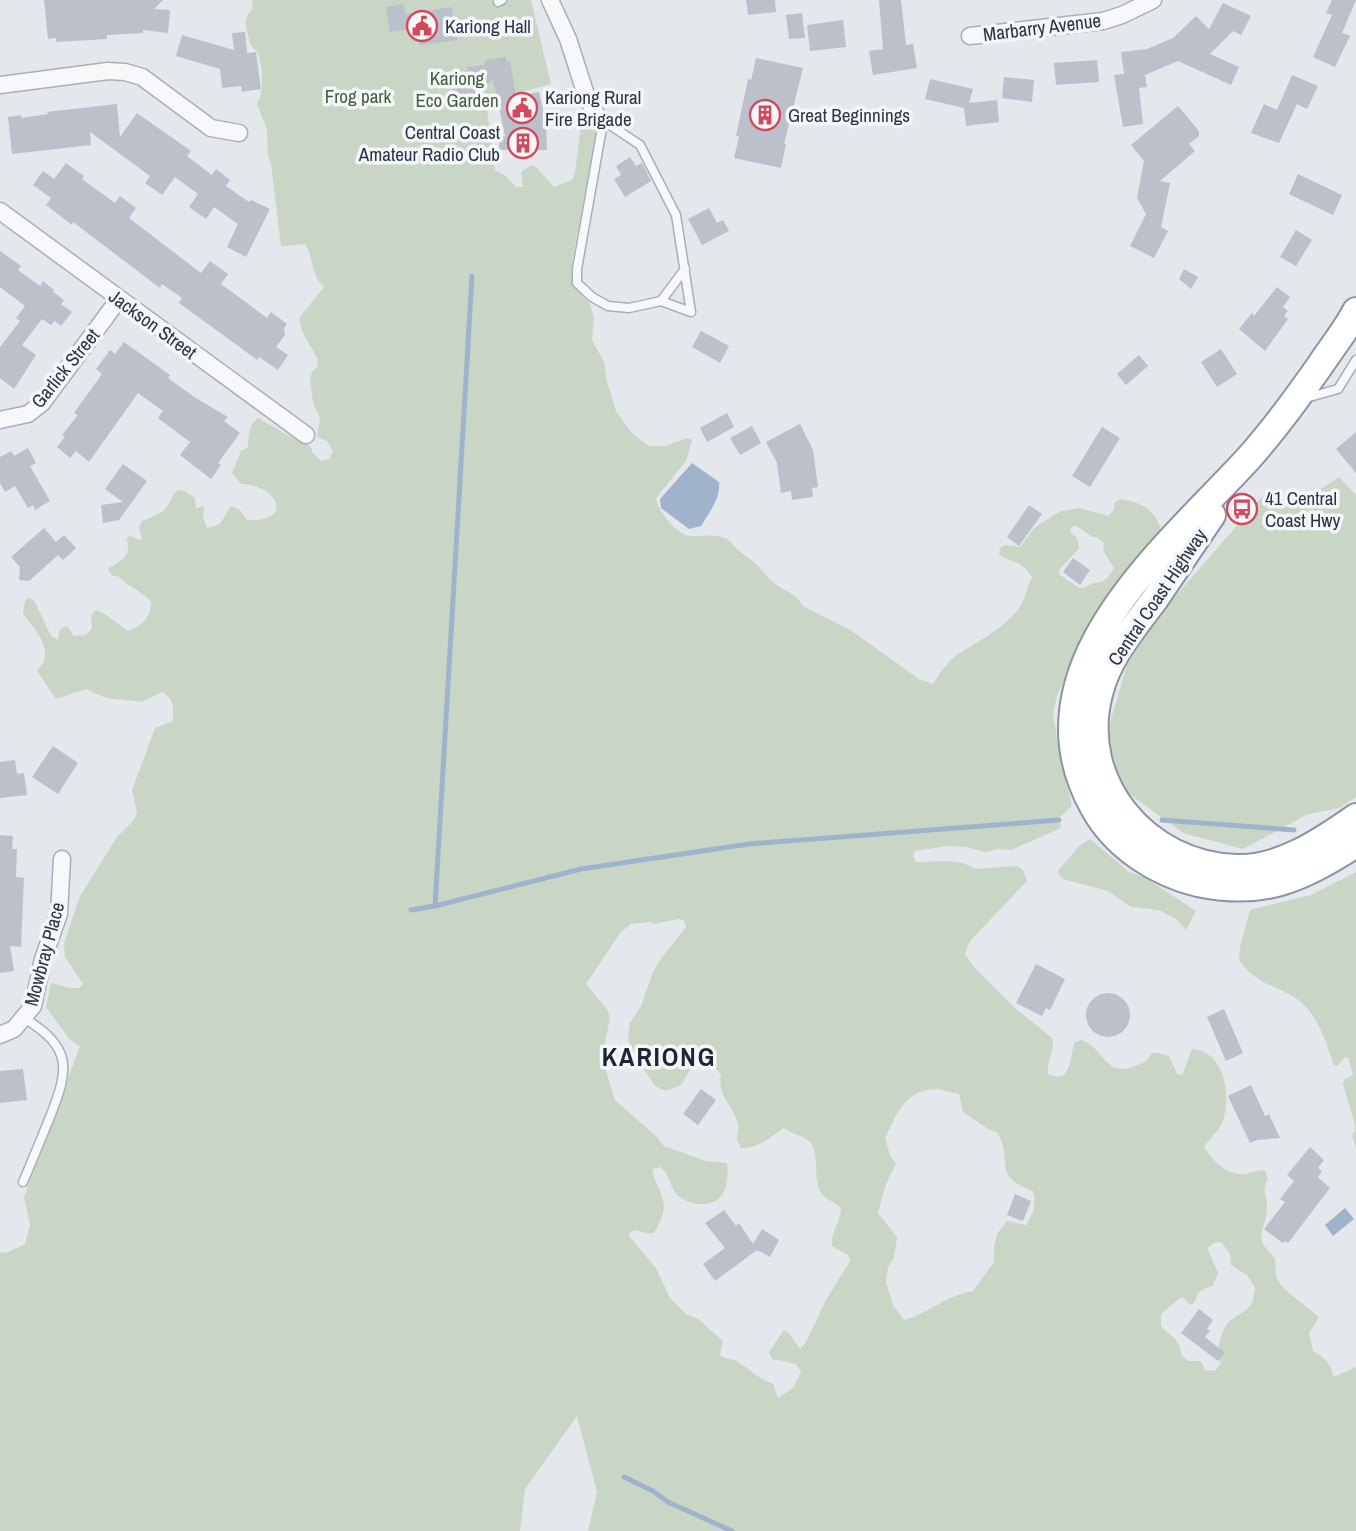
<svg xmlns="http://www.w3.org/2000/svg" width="1356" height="1531" font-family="'Archivo Narrow',sans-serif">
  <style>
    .green { fill: #c9d6c5; fill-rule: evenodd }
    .water { fill: #9fb4cc }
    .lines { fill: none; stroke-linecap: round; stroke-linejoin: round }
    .stream { stroke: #9fb4cc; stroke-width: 5 }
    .building { fill: #bbc0ca }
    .service-casing { stroke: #a9aeb7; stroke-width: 11 }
    .minor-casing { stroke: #a9aeb7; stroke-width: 19 }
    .trunk-casing { stroke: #8b94a3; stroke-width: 30 }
    .service { stroke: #f7f8fa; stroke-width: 8 }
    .minor { stroke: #f7f8fa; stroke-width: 16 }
    .trunk { stroke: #fff; stroke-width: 26 }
    .labels { text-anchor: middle; stroke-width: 7; stroke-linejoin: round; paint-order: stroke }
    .poi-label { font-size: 19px; fill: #2b3445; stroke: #f4f6f9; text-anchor: start }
    .street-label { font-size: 19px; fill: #2b3445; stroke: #f4f6f9 }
    .park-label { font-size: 19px; fill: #3f6138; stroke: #f4f6f9 }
    .district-label { font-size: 26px; font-weight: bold; letter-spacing: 2px; fill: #1d2536; stroke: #f4f6f9 }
  </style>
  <rect width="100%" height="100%" fill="#e4e7ec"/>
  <!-- green -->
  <g class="green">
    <path d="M252,0H531L551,84L486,102L495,170L506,176L516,187H523L521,172L531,165L535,166L554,187L572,180L575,173L581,124L585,116L590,115L597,130L572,261V276L581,294L590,304L594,317L592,340L604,362L607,382L616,411L623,421L632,433L649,446H665L687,438L692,440L686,461L656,498C657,510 678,536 690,536C703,537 715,533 727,539C731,541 734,547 738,550C745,556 754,561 759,567C764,573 768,578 774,583C784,591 796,593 803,606L852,631L919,679L933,684C941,671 950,658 963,651C981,640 1012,623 1022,603C1026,595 1028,585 1032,577C1019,557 1011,565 999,554L1000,548L1005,545L1020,547L1035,527L1061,511L1080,508L1108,516L1114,510L1115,502L1120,499C1141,502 1157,510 1161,532L1083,641L1058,693L1053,712L1059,754L1072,806L1059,818L1061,828L1011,850L998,849L985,852L966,847L948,846L915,851L913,856L916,862L947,861L963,863L976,869L1017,866L1023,870L1027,881L970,941L965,954L972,965L1015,1008L1052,1038C1056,1049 1046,1061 1048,1074L1057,1077L1064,1075C1073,1064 1070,1054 1075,1042L1081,1040C1104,1047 1105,1079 1135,1066C1143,1063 1148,1061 1152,1053H1159L1169,1056L1177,1074L1182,1075L1192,1049C1225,1051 1231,1095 1223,1121C1221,1129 1209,1139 1204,1147C1214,1161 1223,1173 1242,1174C1249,1174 1256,1170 1265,1170L1268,1179C1261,1192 1267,1193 1267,1206C1267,1230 1250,1236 1275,1258L1276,1277L1284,1289L1319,1317L1309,1333L1313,1351C1325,1358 1330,1363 1334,1377L1356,1367V1531H588L597,1492L577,1416L525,1489L520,1531H0V1252L6,1253L25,1244L30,1225L24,1197L80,1046L70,1040L46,1007L51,983L70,988H79L83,984L65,957L64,944L79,898L117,837L134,820L137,812L132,790L155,728L173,721C173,708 175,699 162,692L142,702L106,698L86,689L56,699L37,671C40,667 45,661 45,656C47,642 31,624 23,614L25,601L28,598L34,600L51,636L58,640L60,629L67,626L74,636L86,635L92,628L91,615L96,610C108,614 117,624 128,631C142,626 151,618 151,602C139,588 130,589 118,576H112L108,569C117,562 128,560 128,547C127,535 125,545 129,535L139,540L142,539L139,527L142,521C148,518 157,515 163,511C176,500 170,478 195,498L196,508L204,506L203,517L207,528L220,524L231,506L240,510L247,520C293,523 281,486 241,484L232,473L241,451L248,447C249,437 247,426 258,418L289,436L306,443L311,447L313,453L321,461L329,459L333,451L327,441L317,437L320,418L313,403L310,379L312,372L318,366L317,358L302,331L299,318L324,287C311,276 314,258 305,244L281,246L271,164L268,156L267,130L257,104C264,93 263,66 258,54C257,50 253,48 251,45C247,32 241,18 253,9ZM1077,526L1092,537H1096L1103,542L1104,552L1114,568C1102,590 1097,578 1084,588H1079L1059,574L1060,569L1079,548L1077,538L1071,533V527ZM678,919L684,920L686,927L660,960L653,972L641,1006L630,1023L628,1037L630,1048L639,1062L655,1086L665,1091L681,1085L691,1069L699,1067L716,1069L721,1075C717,1096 733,1105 738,1123C739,1129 737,1134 737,1140L741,1148C758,1149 770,1137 784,1128C792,1134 804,1136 809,1141C820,1151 813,1178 820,1191C824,1200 834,1201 841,1208C841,1222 830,1232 832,1246L848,1255L850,1261L826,1300L806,1342L800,1349L788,1332L784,1330L769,1352L772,1359L796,1364L801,1372L793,1388L778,1398L773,1384C758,1379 749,1368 736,1361C730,1358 726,1360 720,1355L723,1341L698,1319L686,1314L670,1298L656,1268L629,1236L630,1232L636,1230L646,1233H654C673,1200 660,1200 652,1169L660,1167C671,1175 669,1186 677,1195C688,1205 712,1209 722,1195C728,1187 728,1172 727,1163L706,1161L664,1146L657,1137L615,1100L602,1058L610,1018L607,1009L586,984L620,933L631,924L649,922L654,924ZM938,1089L959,1094L963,1112L988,1129L997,1132C1014,1162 991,1176 1033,1191C1037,1204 1033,1214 1026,1225L1007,1221L997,1234L994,1248V1262L973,1291C947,1295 929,1313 904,1320L893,1305L886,1283L888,1267L894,1258L897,1237L878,1213L886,1184L896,1164L890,1155L885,1138C898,1111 905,1090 938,1089ZM1216,1242H1221L1230,1254L1231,1265L1248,1276L1255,1288C1254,1293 1254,1300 1251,1304C1245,1313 1236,1315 1229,1322C1221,1329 1215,1352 1221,1363L1216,1370L1205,1371L1201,1361H1188L1181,1355C1181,1340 1170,1336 1161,1326V1314L1180,1298H1184L1190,1305L1194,1303L1199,1292L1213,1285L1218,1273L1207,1248Z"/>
    <path d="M1339,477L1356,495V797L1339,808L1308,814L1243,849L1183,833L1124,790L1106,736L1127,665L1158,616L1269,489L1292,508Z"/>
    <path d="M1090,839L1129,872L1144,877L1196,911L1186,930L1176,919L1159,910L1131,907L1108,891L1063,879L1057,872L1079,846Z"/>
    <path d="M1356,872V1148L1352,1135L1355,1131V1125L1343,1084L1345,1079L1353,1075L1348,1057L1344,1058L1337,1066L1334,1065C1327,1046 1320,1021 1305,1006C1285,985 1260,990 1239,960L1240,947L1250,910L1311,895Z"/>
  </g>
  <!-- water -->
  <g class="water">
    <path d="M692,463L719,482C721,498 709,513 701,526L689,529L661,508L660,499Z"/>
    <path d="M1345,1208L1354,1219L1333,1236L1325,1225Z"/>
  </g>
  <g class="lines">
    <!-- stream -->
    <g class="stream">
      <path d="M472,276L435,906L581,869L749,844L1059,820"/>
      <path d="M1162,820L1294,830"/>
      <path d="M411,910L435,906"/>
      <path d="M624,1477L653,1491L668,1502L732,1531"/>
    </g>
  </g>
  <!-- building -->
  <g class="building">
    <path d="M44,0H163L154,9L170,10L168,33L143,30V33L107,35V39L56,42V38L48,39Z"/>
    <path d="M746,0H775L776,12L748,15Z"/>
    <path d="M879,0H901L906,45L913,44L917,68L873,75L869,51L883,49Z"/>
    <path d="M1332,0H1356L1342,33L1350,36L1335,67L1313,57L1332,15L1326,13Z"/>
    <path d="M1223,3L1251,16L1241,35L1233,31L1210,54L1239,67L1231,85L1178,61L1145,75L1147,87L1139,88L1143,124L1123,127L1114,75L1124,74L1121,52L1147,49L1173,38L1196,16L1209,29Z"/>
    <path d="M404,4L406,14L452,7L457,40L420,45L417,28L390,32L386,7Z"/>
    <path d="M802,13L805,38L789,39L786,15Z"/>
    <path d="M843,20L846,47L810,51L807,25Z"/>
    <path d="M245,32L247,53L256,52L261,89L242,92L241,86L222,88L220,69L176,56L182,35L234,50L232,33Z"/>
    <path d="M506,57V62L510,61L516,96L539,92L546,123L547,150H499V136H505L493,79L471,99H463L452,89L467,71V67L485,65V60Z"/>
    <path d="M756,58L803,68L784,144H786L781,168L734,158L739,136H736L748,79L751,80Z"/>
    <path d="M1097,60L1099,82L1056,85L1054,63Z"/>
    <path d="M1292,75L1318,86L1307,109L1297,104L1279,143L1251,133L1264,104L1277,110Z"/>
    <path d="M1004,77L1034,80L1032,102L1002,98Z"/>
    <path d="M930,79L973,89L969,103L997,100L999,122L966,126L964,108L925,99Z"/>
    <path d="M117,104L120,137L137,113L191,151L187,156L212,175L216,169L230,180L226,186L249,202L251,200L270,209L246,257L227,247L238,224L214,207L206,219L189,207L198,194L175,177L162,195L145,183L150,176L90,132L91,145L12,154L8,117L21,115V118L48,114L47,112Z"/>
    <path d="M1178,106L1199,131V136L1189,144L1195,151L1160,181L1170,183L1161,227L1168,231L1154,258L1130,246L1146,214L1137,198L1144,161L1131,145Z"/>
    <path d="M630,157L636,166L642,163L651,181L625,197L614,179L621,175L616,166Z"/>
    <path d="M66,163L84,176L82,179L115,203L120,196L136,208L129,218L201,273L210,261L228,274L221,284L267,318L271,312L287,324L284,328L285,335L276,347L288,355L278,370L259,357L257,360L241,348L179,303L182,298L162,284L160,288L73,222L72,225L46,205L51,198L33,185L43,171L54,179Z"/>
    <path d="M1298,174L1342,195L1333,215L1289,194Z"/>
    <path d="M709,208L717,223L723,220L729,231L702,245L688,219Z"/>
    <path d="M1296,230L1312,240L1296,266L1280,257Z"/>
    <path d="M0,251L21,266L18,270L40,286L43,281L54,290L53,292L64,300L61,304L72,312L61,326L55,321L51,325L42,319L22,345L36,355L14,389L0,378V347L20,321L16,318L25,306L0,287Z"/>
    <path d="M1184,269L1198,277L1191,289L1179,279Z"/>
    <path d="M1277,287L1290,297L1283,307L1288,311L1284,316L1288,319L1265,351L1239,329L1252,313L1254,316Z"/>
    <path d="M701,331L729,346L720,363L692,347Z"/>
    <path d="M124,342L170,375L168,378L194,397L228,417L224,421L240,433L218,463L221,465L211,479L180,455L190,442L158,418L163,411L138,393L89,462L76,451L70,458L57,447L65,437L62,435L78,415L74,413L102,374L96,369L110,350L115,354Z"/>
    <path d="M1221,349L1237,374L1217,387L1201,362Z"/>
    <path d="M1139,355L1148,366L1126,385L1117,374Z"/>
    <path d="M727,413L734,427L707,442L700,428Z"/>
    <path d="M800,424L813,450L818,487L812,488L813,497L792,500L791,491L781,493L777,463L766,442Z"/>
    <path d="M752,426L761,443L740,455L730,438Z"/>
    <path d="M1102,427L1120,438L1090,487L1072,476Z"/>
    <path d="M1356,432V473L1336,449Z"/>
    <path d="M28,448L36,463L30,466L50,501L35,510L33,505L28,508L15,486L5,492L0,483V457L11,451L14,456Z"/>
    <path d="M123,464L147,481L119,520L103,523L101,505L123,502L105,489Z"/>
    <path d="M1029,505L1042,514L1019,546L1007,537Z"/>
    <path d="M44,528L56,542L64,535L76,548L63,560L58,555L29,581L19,580L20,567L11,557Z"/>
    <path d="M1073,558L1090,570L1080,585L1063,572Z"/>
    <path d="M53,746L78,763L58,794L32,777Z"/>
    <path d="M15,760L17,774L24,773L27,795L0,798V762Z"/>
    <path d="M0,835L13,836L12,849H17L16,877L24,878L21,947L10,946L14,971L0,973Z"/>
    <path d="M1036,964L1065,979L1050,1010L1046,1008L1042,1016L1016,1003Z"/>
    <circle cx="1108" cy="1015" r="22"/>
    <path d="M1224,1009L1243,1053L1226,1061L1207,1017Z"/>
    <path d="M23,1069L27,1100L0,1103V1071Z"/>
    <path d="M1251,1085L1265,1116L1269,1114L1280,1138L1257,1140L1250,1143L1228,1096Z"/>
    <path d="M701,1089L716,1100L698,1125L683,1114Z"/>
    <path d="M1310,1147L1324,1160L1318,1168L1322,1171L1318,1177L1330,1188L1288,1243L1285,1241L1283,1243L1264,1229L1285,1202L1280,1199L1294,1181L1287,1175Z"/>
    <path d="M1015,1194L1031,1201L1023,1221L1007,1215Z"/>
    <path d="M724,1210L736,1226L739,1223L753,1244L762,1229L779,1240L770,1257L757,1250L715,1281L703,1264L725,1248L705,1223Z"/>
    <path d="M1199,1309L1213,1320L1207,1329L1210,1331L1205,1337L1225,1353L1218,1361L1181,1333Z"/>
  </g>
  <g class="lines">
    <!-- service casing -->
    <g class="service-casing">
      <g id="service">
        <path d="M498,2L502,0"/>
        <path d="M598,117L640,145L676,215L691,312L661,301L629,308L608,306L592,297L577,283V269L602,128Z"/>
        <path d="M661,301L685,269"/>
        <path d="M1306,398L1338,389L1356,360"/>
        <path d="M23,1182C32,1161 41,1139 50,1117C69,1069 73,1048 24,1018"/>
      </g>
    </g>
    <!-- minor casing -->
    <g class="minor-casing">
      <g id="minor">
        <path d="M550,0L568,39L587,98L598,117"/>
        <path d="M970,36L1103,21L1122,15L1153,0"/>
        <path d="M0,85L108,71L125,72L142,77L211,128L239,133"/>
        <path d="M0,211L306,435"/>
        <path d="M0,420L28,414L42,403L119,299"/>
        <path d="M0,1035L14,1029L33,1006L43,959L59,914L62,859"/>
      </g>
    </g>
    <!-- trunk casing -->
    <g class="trunk-casing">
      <g id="trunk">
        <path d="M1356,311C1346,330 1333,346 1321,364C1298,397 1274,430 1247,460C1163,551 1016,671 1094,808C1115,846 1156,873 1198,883C1264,897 1301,879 1356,844"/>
        <path d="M1212,515C1193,543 1174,571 1155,599C1133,629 1108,657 1099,694C1076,783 1146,865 1236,868C1279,870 1322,841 1356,817"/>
      </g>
    </g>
    <!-- service -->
    <use href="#service" class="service"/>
    <!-- minor -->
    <use href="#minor" class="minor"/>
    <!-- trunk -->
    <use href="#trunk" class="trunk"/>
  </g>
  <!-- icons -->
  <defs>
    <g id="civic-ring" transform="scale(1.575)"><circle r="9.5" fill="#f4f6f9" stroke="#d1495b" stroke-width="1.5"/><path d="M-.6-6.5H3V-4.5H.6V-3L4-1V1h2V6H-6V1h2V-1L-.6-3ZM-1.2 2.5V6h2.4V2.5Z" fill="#d1495b"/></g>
    <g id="building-ring" transform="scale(1.575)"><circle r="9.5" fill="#f4f6f9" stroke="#d1495b" stroke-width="1.5"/><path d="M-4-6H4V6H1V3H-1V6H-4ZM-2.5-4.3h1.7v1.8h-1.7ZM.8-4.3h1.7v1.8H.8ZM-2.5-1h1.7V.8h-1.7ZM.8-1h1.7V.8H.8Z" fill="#d1495b"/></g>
    <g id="bus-ring" transform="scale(1.575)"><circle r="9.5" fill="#f4f6f9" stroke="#d1495b" stroke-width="1.5"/><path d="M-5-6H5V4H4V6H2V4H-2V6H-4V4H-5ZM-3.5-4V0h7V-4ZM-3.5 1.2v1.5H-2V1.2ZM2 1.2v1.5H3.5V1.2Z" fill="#d1495b"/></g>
  </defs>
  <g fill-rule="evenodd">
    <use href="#civic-ring" x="422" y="26"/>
    <use href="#civic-ring" x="522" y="108"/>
    <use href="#building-ring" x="765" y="115"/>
    <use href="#building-ring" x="523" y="143"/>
    <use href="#bus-ring" x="1242" y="509"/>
  </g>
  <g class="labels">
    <!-- poi labels -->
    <g class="poi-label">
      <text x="445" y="33">Kariong Hall</text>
      <text x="545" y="104">Kariong Rural<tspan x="545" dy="22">Fire Brigade</tspan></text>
      <text x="788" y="122">Great Beginnings</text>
      <text x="500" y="139" text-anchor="end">Central Coast<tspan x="500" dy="22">Amateur Radio Club</tspan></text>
      <text x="1265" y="505">41 Central<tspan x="1265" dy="22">Coast Hwy</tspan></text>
    </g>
    <!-- street labels -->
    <g class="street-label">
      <text transform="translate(1042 27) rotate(-7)" y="7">Marbarry Avenue</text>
      <text transform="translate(153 324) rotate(36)" y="7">Jackson Street</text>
      <text transform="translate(65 368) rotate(-51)" y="7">Garlick Street</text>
      <text transform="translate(1157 597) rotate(-56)" y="7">Central Coast Highway</text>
      <text transform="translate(44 954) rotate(-75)" y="7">Mowbray Place</text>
    </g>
    <!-- park labels -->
    <g class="park-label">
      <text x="457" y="85">Kariong<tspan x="457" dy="22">Eco Garden</tspan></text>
      <text x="358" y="103">Frog park</text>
    </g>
    <!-- district labels -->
    <g class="district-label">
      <text x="659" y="1066">KARIONG</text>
    </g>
  </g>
</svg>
